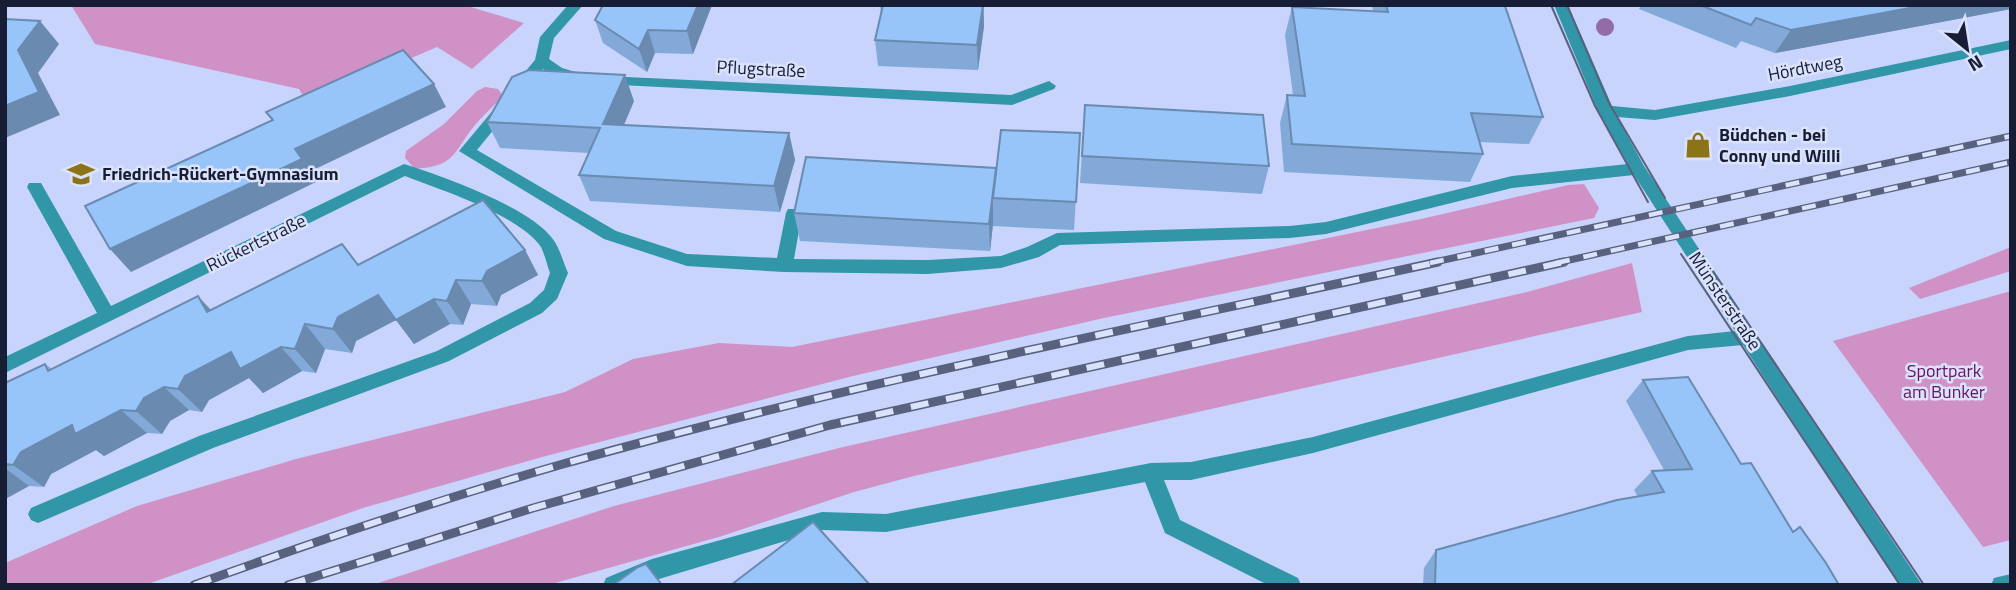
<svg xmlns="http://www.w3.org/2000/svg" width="2016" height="590" font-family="'Titillium Web',sans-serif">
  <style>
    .green { fill: #d092c6 }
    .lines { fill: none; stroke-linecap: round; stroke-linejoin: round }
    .minor { fill: #3096a8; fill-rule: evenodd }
    .tram { stroke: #58617e; stroke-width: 2 }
    .rail-far1-casing { stroke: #58617e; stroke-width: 7 }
    .rail-casing { stroke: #58617e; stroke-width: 9 }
    .rail-far1 { stroke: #dae2fc; stroke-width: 4.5; stroke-dasharray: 14; stroke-linecap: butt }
    .rail { stroke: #dae2fc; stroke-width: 6; stroke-dasharray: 18; stroke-linecap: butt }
    .tree { fill: #936ba6 }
    .wall { fill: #82a9d7 }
    .shaded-wall { fill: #6a8aaf }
    .building { fill: #97c5fa; stroke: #6a8aaf; stroke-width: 2 }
    .labels { text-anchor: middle; stroke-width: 5; stroke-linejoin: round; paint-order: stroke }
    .street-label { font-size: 18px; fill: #171d35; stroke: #dae2fc }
    .poi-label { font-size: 18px; font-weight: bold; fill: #171d35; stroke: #dae2fc; text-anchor: start }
    .park-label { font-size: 18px; fill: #671560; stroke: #dae2fc }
  </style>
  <rect width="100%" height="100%" fill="#c8d4fb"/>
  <!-- green -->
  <g class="green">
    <path d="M71,5H464L524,23L472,69L437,47L307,103L299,89L95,44Z"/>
    <path d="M485,87L498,89L501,93V98C491,109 479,119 471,130C452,156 453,166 415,169L405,158L406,151L444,124L477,91Z"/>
    <path d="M1584,184L1599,208L1594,218L1104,318L853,376L542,457L363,508L145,585H5V563L137,506L296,459L565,392L633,359L719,343L792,347L1421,219L1568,185Z"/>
    <path d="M2011,247V271L1920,299L1909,288Z"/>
    <path d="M1632,263L1642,312L914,476L854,492L722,536L548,585H372L614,506L839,448L1527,292Z"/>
    <path d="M2011,291V540L1983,547L1833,341Z"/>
  </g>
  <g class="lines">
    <!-- minor -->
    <g class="minor">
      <path d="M568,5H583L554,38L549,59L562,68L582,74L584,77L577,82L552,75L543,69L477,150L616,231L687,254L777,258L786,213L788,209H800L802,213L794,259L928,260L1001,256L1027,247L1057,233L1290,226L1326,222L1512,176L1628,164L1598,111L1554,5H1568L1612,106L1655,110L1790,86L2011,40V49L1790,96L1655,120L1617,117L1644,166L1922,585H1899L1743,345L1688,350L1313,453L1191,480H1164L1180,520L1298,578L1301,585H1268L1165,533L1145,482L886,532L822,530L639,585H603L606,578L652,559L822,512L886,514L1151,463L1191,462L1313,437L1688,336L1735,331L1634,175L1512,188L1326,234L1290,238L1060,245L1039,257L1001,268L928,274L784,272L687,266L604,239L459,151L535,60L540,37Z"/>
      <path d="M605,76L1011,95L1049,81L1056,86L1054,89L1012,105L600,84L598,81Z"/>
      <path d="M404,164C442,176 529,207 552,238C560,248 563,262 568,273L557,299L542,313L449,361L213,448L38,523L31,520L28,514L31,508L199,436L437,351L530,303L544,290L550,273C547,265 545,255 541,247C519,215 441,190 405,176L5,373V357L97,313L27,187L29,183H41L111,306Z"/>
      <path d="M2011,574V585H1991L1994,578Z"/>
    </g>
    <!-- tram -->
    <g class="tram">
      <path d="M1551,5L1595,106L1648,202"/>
      <path d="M1567,5L1609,103L1665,198"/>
      <path d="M1698,249L1924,585"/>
      <path d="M1681,254L1900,585"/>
    </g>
    <!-- rail-far1 casing -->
    <g class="rail-far1-casing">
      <g id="rail-far1">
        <path d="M1430,263L2011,136"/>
        <path d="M1556,263L2011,162"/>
      </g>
    </g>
    <!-- rail casing -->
    <g class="rail-casing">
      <g id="rail">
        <path d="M194,585C316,541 438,500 563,464C851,383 1146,326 1438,262"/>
        <path d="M288,585L533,508L830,425L1564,262"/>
      </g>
    </g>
    <!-- rail-far1 -->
    <use href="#rail-far1" class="rail-far1"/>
    <!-- rail -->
    <use href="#rail" class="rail"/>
  </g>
  <!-- trees -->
  <circle class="tree" cx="1605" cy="27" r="9"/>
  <!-- wall -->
  <g class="wall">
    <path d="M603,5H712L693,54L655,53L647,72L603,43L595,20Z"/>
    <path d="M880,5H984V26L978,70L878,66L875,40L881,14Z"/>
    <path d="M1372,5H1488L1543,117L1529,144L1479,142L1483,154L1470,182L1284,172L1280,123L1287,95H1293L1285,35L1292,7L1373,11Z"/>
    <path d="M1641,5H2011V9L1775,53L1741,41L1736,48L1639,9Z"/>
    <path d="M634,101L624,125L789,133L795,160L780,212L590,201L579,175L589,153L500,148L487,122Z"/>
    <path d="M1085,105L1269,166L1262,194L1080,183Z"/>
    <path d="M1080,133L1074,230L993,226V224L990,251L800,241L794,213L996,168Z"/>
    <path d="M525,250L538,275L501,295L497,306L471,304L463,325L450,324L414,344L396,320L356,341L352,353L325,349L316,373L302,371L263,393L249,378L209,400L202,412L189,410L170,421L162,434L147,433L104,456L96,450L51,474L44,487L29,486L7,498L5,501V383L45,364L52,369L211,310Z"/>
    <path d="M1643,380L1741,464L1793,532L1839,585H1423L1424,568L1436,550L1638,497L1634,490L1652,471L1664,470L1626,401Z"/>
  </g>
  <!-- shaded-wall -->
  <g class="shaded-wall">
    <path d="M698,5H712L693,54L687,31Z"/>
    <path d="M983,5L984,26L978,70L977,45Z"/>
    <path d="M1926,5H2011V9L1775,53L1791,30Z"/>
    <path d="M40,21L59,44L38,73L60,115L5,138V106L18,50Z"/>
    <path d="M648,30L655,53L647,72L639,49Z"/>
    <path d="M625,75L634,101L613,150L603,124Z"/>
    <path d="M434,84L446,107L311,171L318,181L131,272L110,249L295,149Z"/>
    <path d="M789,133L795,160L780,212L774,186Z"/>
    <path d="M993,198V224L990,251L989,224Z"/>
    <path d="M525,250L538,275L501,295L497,306L482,281L487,271Z"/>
    <path d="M456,280L471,304L463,325L447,301Z"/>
    <path d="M378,295L396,320L356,341L352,353L333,329L338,317Z"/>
    <path d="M198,296L221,321L207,312Z"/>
    <path d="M434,299L450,324L414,344L396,320Z"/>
    <path d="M305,324L325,349L316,373L295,349Z"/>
    <path d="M281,347L302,371L263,393L249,378L209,400L202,412L178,389L185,376L231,352Z"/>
    <path d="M164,387L189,410L170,421L162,434L136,411L144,398Z"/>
    <path d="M121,410L147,433L104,456L96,450L51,474L44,487L13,465L21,452L72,425Z"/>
    <path d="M5,468L29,486L7,498L5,501Z"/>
  </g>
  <!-- building -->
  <g class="building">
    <path d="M603,5H698L687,31L648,30L639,49L595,20Z"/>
    <path d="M883,5H983L977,45L875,40Z"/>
    <path d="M1386,5L1505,6L1543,117L1471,113L1483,154L1292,144L1287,95L1305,96L1292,7L1388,12Z"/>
    <path d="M1700,5H1926L1791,30L1756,18L1751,25Z"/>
    <path d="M5,19L40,21L18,50L39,92L5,106Z"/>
    <path d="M403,50L434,84L295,149L302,159L110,249L85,206L273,120L266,112Z"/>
    <path d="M529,70L625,75L603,124L789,133L774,186L579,175L600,128L487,122L512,77Z"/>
    <path d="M1085,105L1263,115L1269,166L1082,156Z"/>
    <path d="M1001,130L1080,133L1076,202L993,198Z"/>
    <path d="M806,157L996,168L989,224L794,213Z"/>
    <path d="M483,200L525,250L487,271L482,281L456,280L447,301L434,299L396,320L378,295L338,317L333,329L305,324L295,349L281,347L240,369L231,352L185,376L178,389L164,387L144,398L136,411L121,410L75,434L72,425L21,452L13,465L5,464V383L45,364L48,371L198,296L207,312L342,244L358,265Z"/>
    <path d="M1688,377L1741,464L1751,463L1793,532L1800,527L1826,563L1839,585H1435L1436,550L1617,500L1664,492L1652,471L1692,469L1643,380Z"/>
    <path d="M813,522L870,585H731Z"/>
    <path d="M646,564L662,585H613L638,567Z"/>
  </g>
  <!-- icons -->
  <defs>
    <g id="shop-bare" transform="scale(2.1)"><path d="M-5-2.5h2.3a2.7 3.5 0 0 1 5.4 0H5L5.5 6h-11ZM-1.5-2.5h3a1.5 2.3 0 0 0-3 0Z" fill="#8c7317" stroke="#dae2fc" stroke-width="2.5" paint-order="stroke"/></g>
    <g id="school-bare" transform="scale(2.1)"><path d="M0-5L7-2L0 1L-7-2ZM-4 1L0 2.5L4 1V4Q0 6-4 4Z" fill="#8c7317" stroke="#dae2fc" stroke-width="2.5" paint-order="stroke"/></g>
  </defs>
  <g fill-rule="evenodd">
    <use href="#shop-bare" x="1698" y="145"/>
    <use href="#school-bare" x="81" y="174"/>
  </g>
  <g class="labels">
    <!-- street labels -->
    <g class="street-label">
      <text transform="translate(1805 68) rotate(-11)" y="6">Hördtweg</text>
      <text transform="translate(761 69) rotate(3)" y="6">Pflugstraße</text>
      <text transform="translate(256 243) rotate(-26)" y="6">Rückertstraße</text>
      <text transform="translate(1725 301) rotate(56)" y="6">Münsterstraße</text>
    </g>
    <!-- poi labels -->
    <g class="poi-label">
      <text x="1719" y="141">Büdchen - bei<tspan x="1719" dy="21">Conny und Willi</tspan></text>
      <text x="102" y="180">Friedrich-Rückert-Gymnasium</text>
    </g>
    <!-- park labels -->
    <g class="park-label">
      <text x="1944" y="377">Sportpark<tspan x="1944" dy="21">am Bunker</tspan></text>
    </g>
  </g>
  <!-- border -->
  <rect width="2016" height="590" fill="none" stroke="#171d35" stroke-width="14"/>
  <!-- north arrow -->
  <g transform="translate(1967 49) rotate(150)" stroke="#dae2fc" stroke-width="5" paint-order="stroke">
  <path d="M0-5L12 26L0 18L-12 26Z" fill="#171d35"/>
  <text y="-10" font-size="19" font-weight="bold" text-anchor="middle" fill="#171d35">N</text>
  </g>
</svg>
